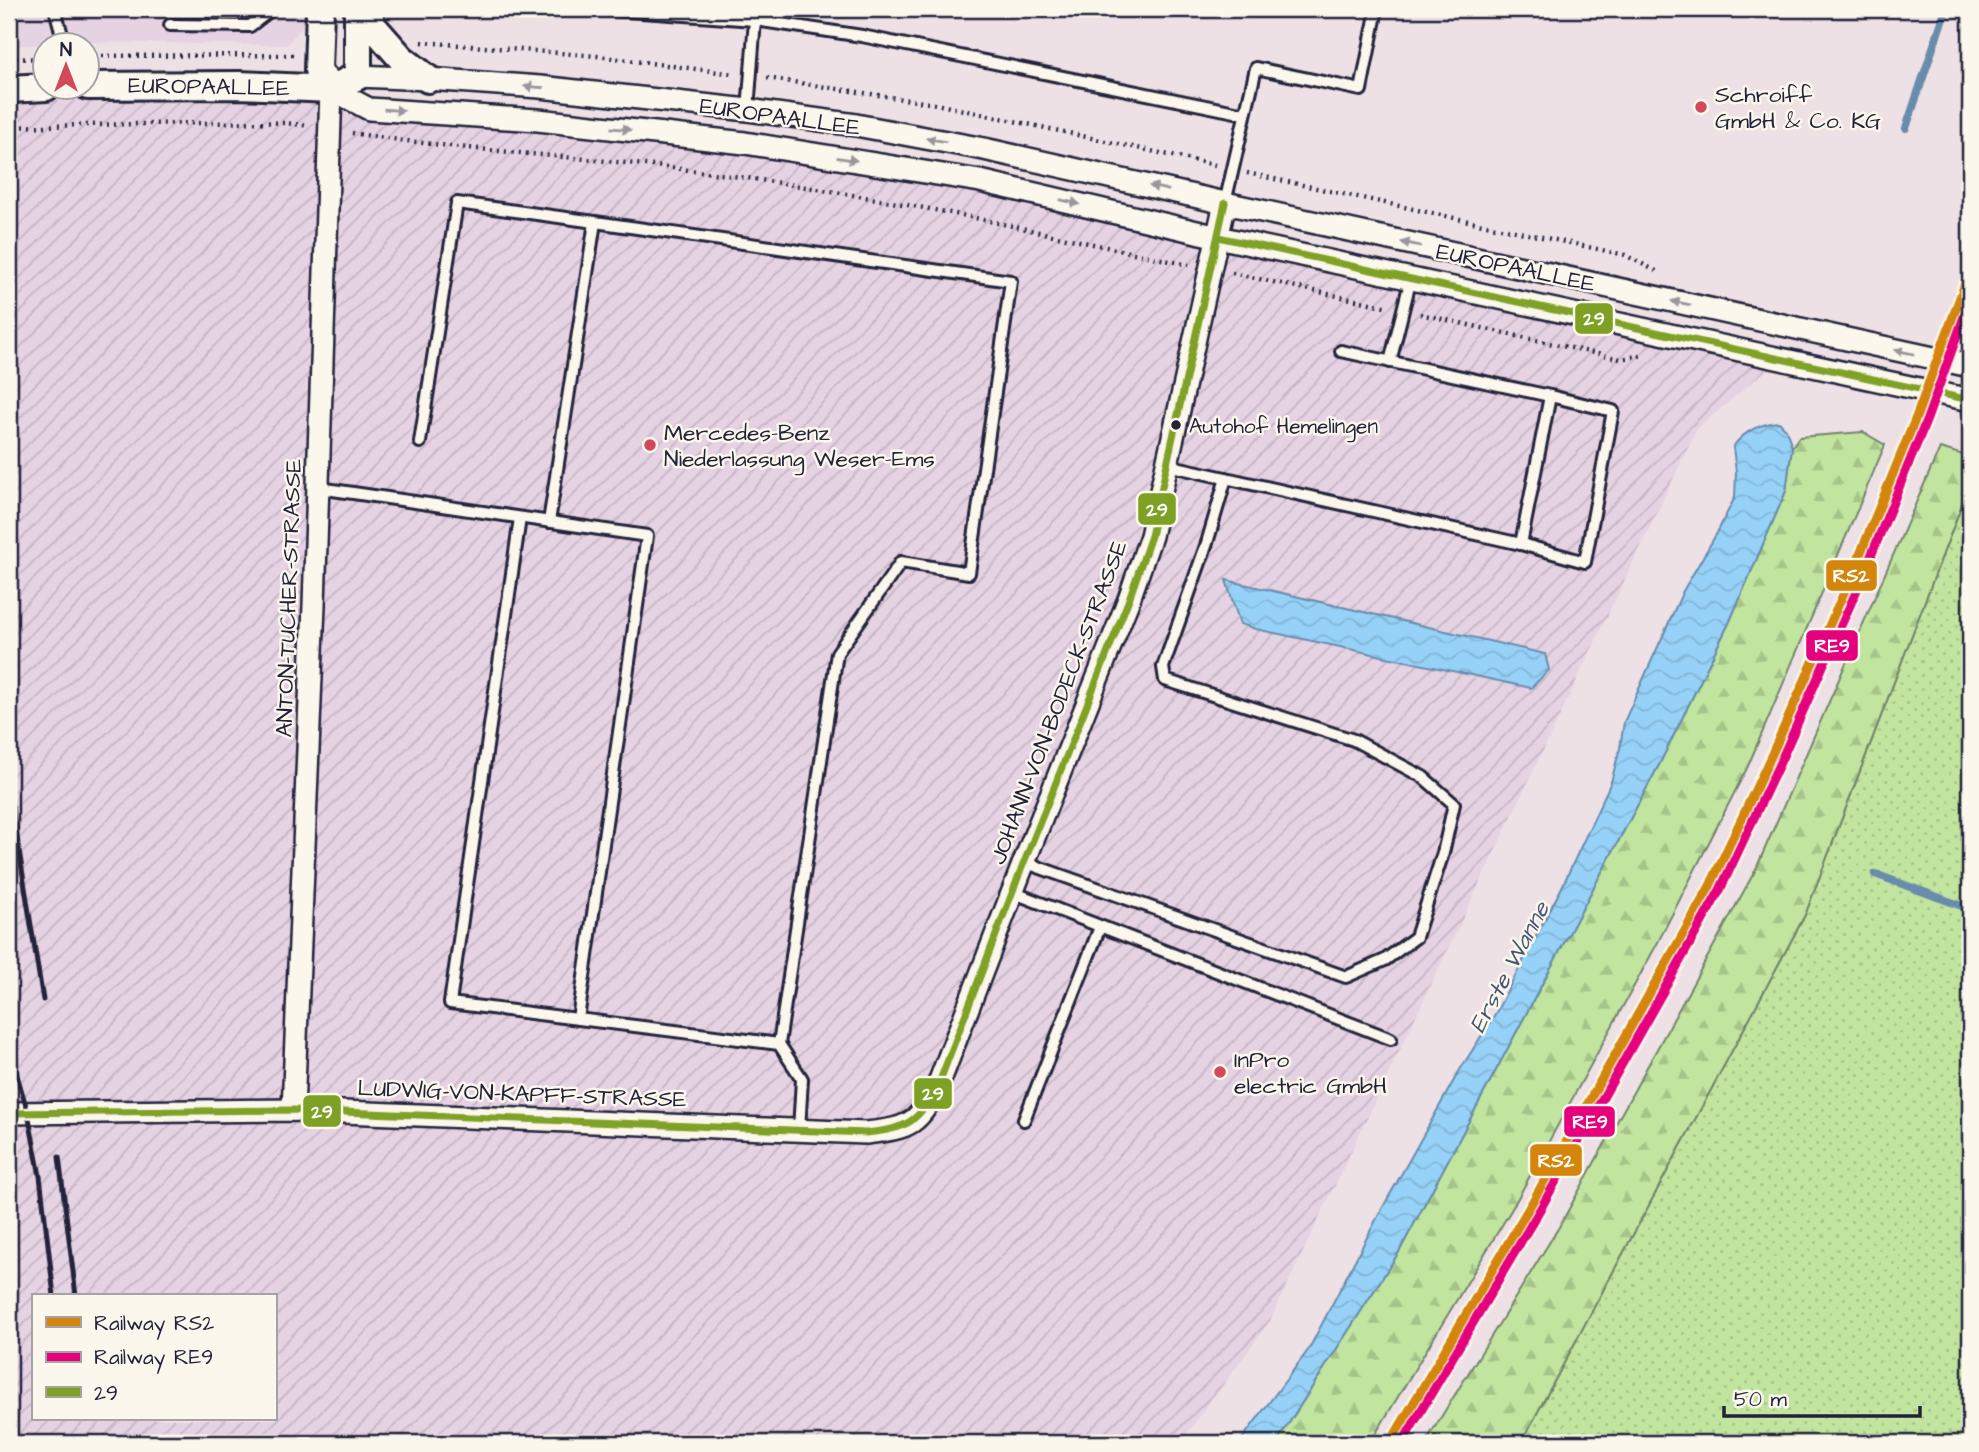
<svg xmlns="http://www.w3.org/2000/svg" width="1979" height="1452" font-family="'Architects Daughter',sans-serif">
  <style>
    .built { fill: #e5d2e2 }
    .industrial { fill: url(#industrial-furrows); fill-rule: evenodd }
    .grass { fill: url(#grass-dots); stroke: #72846c; stroke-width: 2 }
    .forest { fill: url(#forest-firs); stroke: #72846c; stroke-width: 2 }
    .water { fill: url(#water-waves); stroke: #688cac; stroke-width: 2 }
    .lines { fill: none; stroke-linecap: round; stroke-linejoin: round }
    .stream { stroke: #688cac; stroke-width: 8 }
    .service-casing { stroke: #22223b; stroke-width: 16 }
    .minor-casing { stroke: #22223b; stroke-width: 26 }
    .tertiary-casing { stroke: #22223b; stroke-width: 32 }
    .path { stroke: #22223b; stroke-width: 4.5; stroke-dasharray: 2 5; stroke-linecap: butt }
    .service { stroke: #fbf7ec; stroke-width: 10 }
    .minor { stroke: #fbf7ec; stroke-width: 21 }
    .tertiary { stroke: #fbf7ec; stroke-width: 26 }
    .rail { stroke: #22223b; stroke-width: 5 }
    .bus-1-casing { stroke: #fbf7ec; stroke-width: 12 }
    .bus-1 { stroke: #7ea125; stroke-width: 7 }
    .rail-1-casing { stroke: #fbf7ec; stroke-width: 14 }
    .rail-2-casing { stroke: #fbf7ec; stroke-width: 14 }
    .rail-1 { stroke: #d3850c; stroke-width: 9 }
    .rail-2 { stroke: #e5007d; stroke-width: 9 }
    .oneway { fill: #99979c }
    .poi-dot { fill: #d1495b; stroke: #fbf7ec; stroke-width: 2.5 }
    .bus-dot { fill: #22223b; stroke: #fbf7ec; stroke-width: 2.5 }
    .labels { text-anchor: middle; stroke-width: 5; stroke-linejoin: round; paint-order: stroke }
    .bus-label { font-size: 21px; fill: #22223b; stroke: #fbf7ec; text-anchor: start }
    .street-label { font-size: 23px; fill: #22223b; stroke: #fbf7ec }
    .poi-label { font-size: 23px; fill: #22223b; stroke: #fbf7ec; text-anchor: start }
    .water-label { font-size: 24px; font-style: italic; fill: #455773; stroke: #fbf7ec }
    .line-badge { stroke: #fbf7ec; stroke-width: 2.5 }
    .badge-label { font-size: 19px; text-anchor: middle; font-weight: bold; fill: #fff }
  </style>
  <defs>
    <pattern id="industrial-furrows" width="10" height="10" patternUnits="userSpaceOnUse" patternTransform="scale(1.75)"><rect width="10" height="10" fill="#e5d2e2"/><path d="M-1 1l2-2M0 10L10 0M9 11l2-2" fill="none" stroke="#c4b4c3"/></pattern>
    <pattern id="grass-dots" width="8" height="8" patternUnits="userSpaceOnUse" patternTransform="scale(1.75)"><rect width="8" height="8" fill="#c1e59e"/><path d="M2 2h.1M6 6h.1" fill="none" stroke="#a6c489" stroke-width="1.8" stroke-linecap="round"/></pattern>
    <pattern id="forest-firs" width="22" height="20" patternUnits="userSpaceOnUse" patternTransform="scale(1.75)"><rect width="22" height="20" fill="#c1e59e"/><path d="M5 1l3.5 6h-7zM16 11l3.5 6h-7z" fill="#a6c489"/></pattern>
    <pattern id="water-waves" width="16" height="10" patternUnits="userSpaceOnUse" patternTransform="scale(1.75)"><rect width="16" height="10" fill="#96d2f7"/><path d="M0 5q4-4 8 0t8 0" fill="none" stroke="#81b4d5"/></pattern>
  </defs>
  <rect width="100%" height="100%" fill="#eee1e6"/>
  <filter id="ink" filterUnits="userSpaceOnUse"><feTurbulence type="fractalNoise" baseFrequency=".0143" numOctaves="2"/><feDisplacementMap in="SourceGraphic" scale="14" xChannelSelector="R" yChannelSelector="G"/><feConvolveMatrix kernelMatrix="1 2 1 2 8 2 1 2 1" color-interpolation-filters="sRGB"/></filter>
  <g filter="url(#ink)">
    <!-- built -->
    <path class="built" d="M9,9H305L304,25L286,45L81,42L9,46Z"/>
    <!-- industrial -->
    <path class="industrial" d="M9,99H297L805,147L1785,354L1697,429L1270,1321L1180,1443H9ZM33,1296H275V1419H33Z"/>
    <!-- grass -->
    <path class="grass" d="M1970,483V1443H1521L1805,915Z"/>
    <!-- forest -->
    <g class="forest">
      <path d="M1863,432L1885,445L1748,766L1657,944L1513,1207L1370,1443H1276L1399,1252L1660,763L1729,623L1786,491L1792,447L1799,437Z"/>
      <path d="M1940,448L1970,457V483L1805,915L1521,1443H1425L1559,1227L1756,869Z"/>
    </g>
    <!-- water -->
    <g class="water">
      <path d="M1779,422L1786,429L1792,447L1786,491L1729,623L1660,763L1399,1252L1276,1443H1239L1309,1349L1378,1216L1458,1073L1494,1016L1562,887L1611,782L1620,748L1624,722L1683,591L1717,533L1735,497L1736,472L1733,447C1743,432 1761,423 1779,422Z"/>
      <path d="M1226,580L1545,654L1549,670L1531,688L1256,629L1240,624Z"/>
    </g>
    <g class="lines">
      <!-- stream -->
      <g class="stream">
        <path d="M1906,128L1946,9"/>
        <path d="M1875,874L1970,909"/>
      </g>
      <!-- service casing -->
      <g class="service-casing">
        <g id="service">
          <path d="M55,9L65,46"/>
          <path d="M600,9L755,20L862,36L1245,114"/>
          <path d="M170,25L250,26L272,9"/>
          <path d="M748,110L755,20"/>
          <path d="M1225,203L1256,68L1361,90L1377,9"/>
          <path d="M1341,351L1550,396L1521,544"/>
          <path d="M1390,362L1411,278"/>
          <path d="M420,442L457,203L595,222"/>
          <path d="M1167,465L1521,544L1585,562L1613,411L1550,396"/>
          <path d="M319,488L647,536L578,1019"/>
          <path d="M520,518L450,1003L779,1044L802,1079L799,1130"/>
          <path d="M549,522L595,222L1011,281L969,573L901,562L837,653L779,1044"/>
          <path d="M1024,862L1346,977L1385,960L1416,937L1443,853L1454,804L1423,777L1354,740L1165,680L1163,667L1207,543L1226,478"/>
          <path d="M1012,892L1391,1039"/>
          <path d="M1024,1120L1100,927"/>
        </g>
      </g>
      <!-- minor casing -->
      <g class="minor-casing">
        <g id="minor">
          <path d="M358,76L428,79L540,87L748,110L856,125L984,149L1225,203L1970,366"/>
          <path d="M293,1110L314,605L331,89L369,109L538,120L745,143L980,181L1218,237L1970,400"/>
          <path d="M9,1113L293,1110L866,1133C912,1128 918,1124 939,1083L1021,870L1129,599L1151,536L1225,203"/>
        </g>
      </g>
      <!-- tertiary casing -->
      <g class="tertiary-casing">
        <g id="tertiary">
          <path d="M320,9L318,70L331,89"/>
          <path d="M367,9L372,25L402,59L428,79"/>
          <path d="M88,86L239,85L331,89L358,76V9"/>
          <path d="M9,89L46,87"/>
        </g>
      </g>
      <!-- path -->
      <g class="path">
        <path d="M422,42L597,56L734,74"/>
        <path d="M88,56L294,55"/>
        <path d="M9,59L46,58"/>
        <path d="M767,78L936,104L1215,165"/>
        <path d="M9,127C73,125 137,124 202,123C237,123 274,120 309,126"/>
        <path d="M352,133C476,153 602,157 726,175C805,186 883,200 961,215C1037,231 1113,249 1189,265"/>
        <path d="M1247,173L1625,255L1660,273"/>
        <path d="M1232,273L1388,307"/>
        <path d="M1420,314L1620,359L1644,355"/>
      </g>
      <!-- service -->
      <use href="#service" class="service"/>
      <!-- minor -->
      <use href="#minor" class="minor"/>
      <!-- tertiary -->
      <use href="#tertiary" class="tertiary"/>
      <!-- rail -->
      <g class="rail">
        <path d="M9,788L43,1000"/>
        <path d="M9,1048L28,1113L40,1176L54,1296"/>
        <path d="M59,1157L76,1296"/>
      </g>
      <!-- bus-1 casing -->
      <g class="bus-1-casing">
        <g id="bus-1">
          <path d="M1218,237L1970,400"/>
          <path d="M9,1113L293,1110L866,1133C910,1128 918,1122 939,1083L1021,870L1129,599L1151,536L1225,203"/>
        </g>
      </g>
      <!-- bus-1 -->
      <use href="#bus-1" class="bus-1"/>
      <!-- rail-1 casing -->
      <g class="rail-1-casing">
        <path id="rail-1" d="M1390,1443L1533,1201L1710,886L1772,754L1850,579L1917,415L1970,270"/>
      </g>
      <!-- rail-2 casing -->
      <g class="rail-2-casing">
        <path id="rail-2" d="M1402,1443L1542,1206L1720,890L1782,758L1860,583L1927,419L1970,300"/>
      </g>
      <!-- rail-1 -->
      <use href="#rail-1" class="rail-1"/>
      <!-- rail-2 -->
      <use href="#rail-2" class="rail-2"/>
    </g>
    <!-- one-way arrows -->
    <defs><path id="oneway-solid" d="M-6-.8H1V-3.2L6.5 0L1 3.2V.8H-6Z" transform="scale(1.75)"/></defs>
    <g class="oneway">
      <use href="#oneway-solid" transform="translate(534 87) rotate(-176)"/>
      <use href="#oneway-solid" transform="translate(394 110) rotate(4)"/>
      <use href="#oneway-solid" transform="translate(621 129) rotate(6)"/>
      <use href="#oneway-solid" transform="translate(936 140) rotate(-170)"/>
      <use href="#oneway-solid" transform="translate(847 159) rotate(9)"/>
      <use href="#oneway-solid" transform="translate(1159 188) rotate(-167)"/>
      <use href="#oneway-solid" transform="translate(1070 202) rotate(13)"/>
      <use href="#oneway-solid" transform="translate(1411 244) rotate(-168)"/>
      <use href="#oneway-solid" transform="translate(1681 303) rotate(-168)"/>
      <use href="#oneway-solid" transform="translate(1904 352) rotate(-168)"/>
    </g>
  </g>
  <!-- markers -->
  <g class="poi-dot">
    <circle cx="1701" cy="107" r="7"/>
    <circle cx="650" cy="445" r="7"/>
    <circle cx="1220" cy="1072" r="7"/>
  </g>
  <circle class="bus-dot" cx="1176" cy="425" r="6"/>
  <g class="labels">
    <!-- bus labels -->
    <g class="bus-label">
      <text x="1189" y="433">Autohof Hemelingen</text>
    </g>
    <!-- street labels -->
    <g class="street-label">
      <text transform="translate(209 86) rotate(1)" y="8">EUROPAALLEE</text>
      <text transform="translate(780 116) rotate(8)" y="8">EUROPAALLEE</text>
      <text transform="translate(1516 267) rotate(12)" y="8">EUROPAALLEE</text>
      <text transform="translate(288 598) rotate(-88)" y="8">ANTON-TUCHER-STRASSE</text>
      <text transform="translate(1058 702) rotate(-69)" y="8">JOHANN-VON-BODECK-STRASSE</text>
      <text transform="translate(522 1093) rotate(2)" y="8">LUDWIG-VON-KAPFF-STRASSE</text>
    </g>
    <!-- poi labels -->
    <g class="poi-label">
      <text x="1715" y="102">Schroiff<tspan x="1715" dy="26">GmbH &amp; Co. KG</tspan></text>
      <text x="664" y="440">Mercedes-Benz<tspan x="664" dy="26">Niederlassung Weser-Ems</tspan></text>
      <text x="1234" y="1067">InPro<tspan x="1234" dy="26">electric GmbH</tspan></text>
    </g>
    <!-- water labels -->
    <g class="water-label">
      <text transform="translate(1509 967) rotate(-62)" y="8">Erste Wanne</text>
    </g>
  </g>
  <g class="line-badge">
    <rect x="1574" y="302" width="40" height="33" rx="7" fill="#7ea125"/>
    <rect x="1137" y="492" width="40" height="34" rx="7" fill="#7ea125"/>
    <rect x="1825" y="559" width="53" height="33" rx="7" fill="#d3850c"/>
    <rect x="1805" y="629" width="54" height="33" rx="7" fill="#e5007d"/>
    <rect x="913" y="1077" width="40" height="33" rx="7" fill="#7ea125"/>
    <rect x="302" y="1094" width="40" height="34" rx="7" fill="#7ea125"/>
    <rect x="1563" y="1105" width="53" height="33" rx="7" fill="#e5007d"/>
    <rect x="1529" y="1143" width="54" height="34" rx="7" fill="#d3850c"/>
  </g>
  <g class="badge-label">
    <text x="1594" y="325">29</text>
    <text x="1157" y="516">29</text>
    <text x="1851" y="582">RS2</text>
    <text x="1832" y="652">RE9</text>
    <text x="933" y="1100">29</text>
    <text x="322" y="1118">29</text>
    <text x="1590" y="1128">RE9</text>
    <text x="1556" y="1167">RS2</text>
  </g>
  <!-- margin -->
  <rect width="1979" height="1452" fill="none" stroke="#fbf7ec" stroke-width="35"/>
  <rect x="18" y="18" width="1944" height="1417" fill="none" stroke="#22223b" stroke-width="2.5" filter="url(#ink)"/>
  <!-- legend -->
  <rect x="32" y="1294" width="245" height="126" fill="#fbf7ec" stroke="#a4a2a5" stroke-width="2"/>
  <rect x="46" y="1317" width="35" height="10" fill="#d3850c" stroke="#a4a2a5" stroke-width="2"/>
  <text x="94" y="1330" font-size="21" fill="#22223b">Railway RS2</text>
  <rect x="46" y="1352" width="35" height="10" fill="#e5007d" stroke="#a4a2a5" stroke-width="2"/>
  <text x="94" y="1364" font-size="21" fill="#22223b">Railway RE9</text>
  <rect x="46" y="1387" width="35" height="10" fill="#7ea125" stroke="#a4a2a5" stroke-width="2"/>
  <text x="94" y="1400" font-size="21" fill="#22223b">29</text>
  <!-- north arrow -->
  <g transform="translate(66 66)"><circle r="33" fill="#fbf7ec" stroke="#a4a2a5" stroke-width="2"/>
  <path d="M0-5L12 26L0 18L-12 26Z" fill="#d1495b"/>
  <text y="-10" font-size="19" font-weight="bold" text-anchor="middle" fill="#22223b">N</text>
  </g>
  <!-- scale -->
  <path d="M1724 1406v10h196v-10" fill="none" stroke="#22223b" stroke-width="3.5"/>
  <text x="1734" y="1406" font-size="21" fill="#22223b" stroke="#fbf7ec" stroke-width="5" paint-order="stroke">50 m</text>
</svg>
